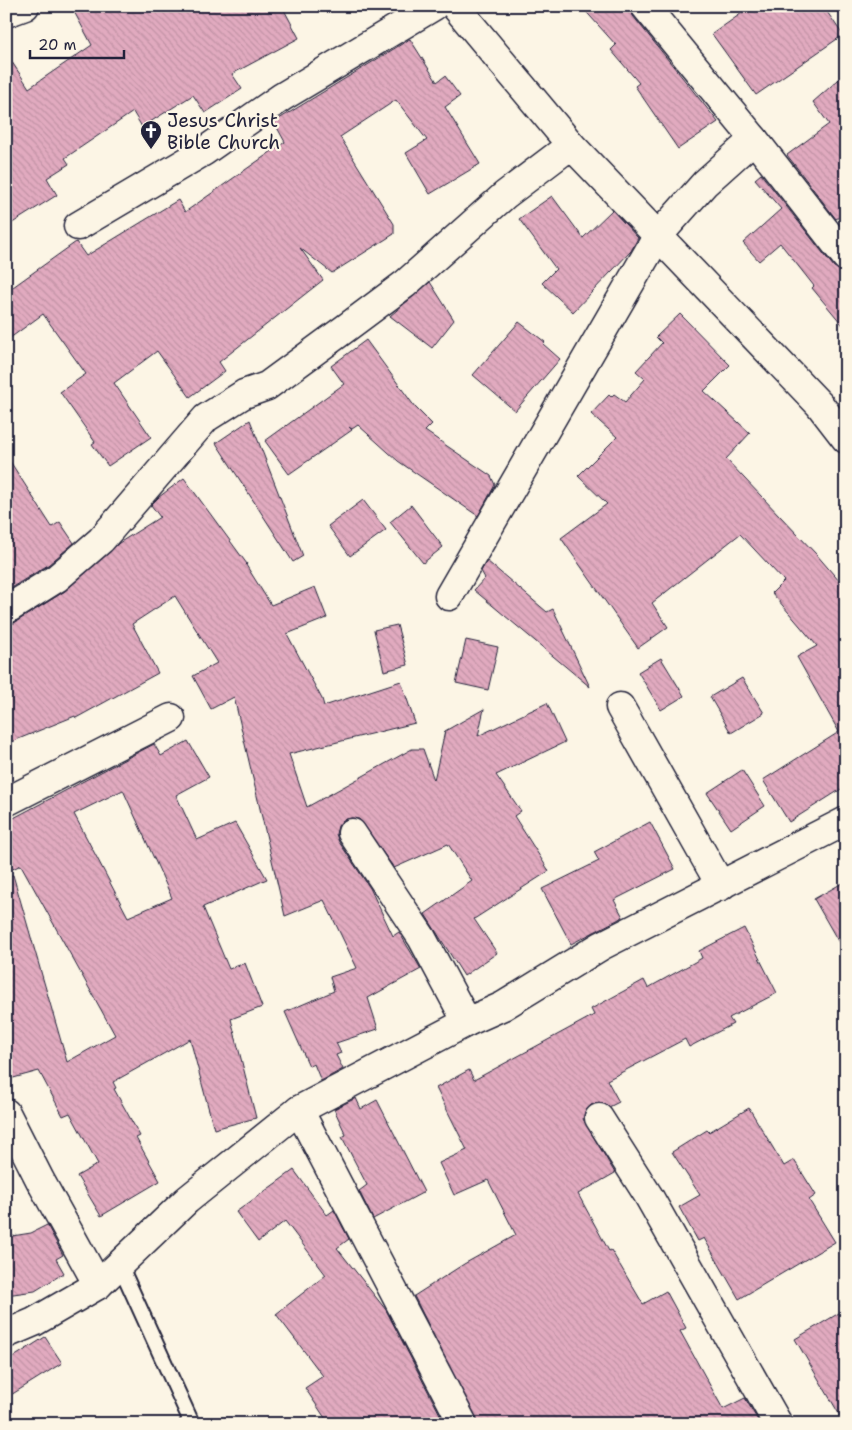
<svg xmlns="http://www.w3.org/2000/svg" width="852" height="1430" font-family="'Shantell Sans',sans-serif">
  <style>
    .building { fill: url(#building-back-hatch); stroke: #22223b; fill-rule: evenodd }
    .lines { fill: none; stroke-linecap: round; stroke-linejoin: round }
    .service-casing { stroke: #22223b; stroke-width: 18 }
    .minor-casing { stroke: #22223b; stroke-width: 31 }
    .service { stroke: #fcf5e5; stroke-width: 14 }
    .minor { stroke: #fcf5e5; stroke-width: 28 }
    .labels { text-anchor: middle; stroke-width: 4.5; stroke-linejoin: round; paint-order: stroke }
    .poi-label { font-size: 19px; fill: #22223b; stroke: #fcf5e5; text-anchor: start }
  </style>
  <defs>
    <pattern id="building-back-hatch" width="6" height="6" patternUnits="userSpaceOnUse" patternTransform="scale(1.25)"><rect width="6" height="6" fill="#e1aabf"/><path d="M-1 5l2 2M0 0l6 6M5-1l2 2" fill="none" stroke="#c192a5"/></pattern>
  </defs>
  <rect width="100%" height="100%" fill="#fcf5e5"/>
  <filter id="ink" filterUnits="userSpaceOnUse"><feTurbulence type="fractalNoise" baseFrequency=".02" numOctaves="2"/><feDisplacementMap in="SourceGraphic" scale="10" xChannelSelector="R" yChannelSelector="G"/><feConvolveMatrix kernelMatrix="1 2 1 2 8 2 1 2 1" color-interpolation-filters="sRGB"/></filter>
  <g filter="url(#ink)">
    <!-- building -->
    <g class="building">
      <path d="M71,6H282L299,38L232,74L242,89L205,113L193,95L142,127L133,112L65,158L69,164L47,178L57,195L6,227V53L29,88L92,45Z"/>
      <path d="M581,6H630L633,16L718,122L678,149L635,86L639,83L611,50L616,45Z"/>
      <path d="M752,6H823L843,35L756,95L712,34Z"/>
      <path d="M410,39L437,82L445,76L460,96L445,107L480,164L430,194L406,153L427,140L396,100L340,137L394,224V234L332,273L300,248L323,280L219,362L225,371L190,397L157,351L114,383L151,437L108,466L92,444L95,442L60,392L86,374L43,314L6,341V292L76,242L86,256L178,200L185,212L285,142L274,122Z"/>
      <path d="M846,73V213L836,219L787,155L829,124L813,102Z"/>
      <path d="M761,174L834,267L846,272V329L812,288L814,286L780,243L759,261L743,243L781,209L755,179Z"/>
      <path d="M552,196L583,238L612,210L638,238L631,251L573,312L542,283L556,269L519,219Z"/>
      <path d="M430,282L454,320L432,348L390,316Z"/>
      <path d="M680,314L730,365L704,391L750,433L726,459L816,554L846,589V786L789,822L763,780L839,732L797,657L817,646L772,593L784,581L740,534L652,603L668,627L638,648L561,538L607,504L578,476L617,437L591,414L609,395L611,397L614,394L625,402L645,379L636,371L662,343L656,337Z"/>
      <path d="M519,322L545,342L543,344L560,359L515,411L473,375Z"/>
      <path d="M366,340L415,407L432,424L425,431L491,476L495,485L478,516L398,461L358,425L352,429L349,427L352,430L289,474L265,441L344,384L331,366Z"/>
      <path d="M250,420L303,556L293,562L216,443Z"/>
      <path d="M6,455L52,527L60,522L74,543L48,565L6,591Z"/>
      <path d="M184,478L247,564L246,565L271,605L315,587L327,618L287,634L322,699L324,706L401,681L415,723L289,754L307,807L412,749H423L434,780L445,731L484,709L478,736L547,703L565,742L496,775L521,811L514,816L549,871L474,919L497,953L464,976L425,914L472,881L448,844L394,868L359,819L351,818L343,820L338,826L336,834L339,842L370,888L393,936L399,932L421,969L368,998L378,1029L336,1043L341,1053L336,1055L343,1069L321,1081L314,1064L309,1066L285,1012L334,991L330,977L357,968L324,900L285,916L234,697L211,709L193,676L217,663L175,596L132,624L158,673L76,718L75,716L6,744V626L14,623L65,591L119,543L160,517L151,505L159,497Z"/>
      <path d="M363,500L386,530L350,556L328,526Z"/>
      <path d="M411,505L443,547L423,563L390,522Z"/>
      <path d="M487,561L547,612L553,609L590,687L474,590L485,578L481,571Z"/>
      <path d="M397,625L408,665L384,671L374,630Z"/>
      <path d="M466,640L498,647L488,690L456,683Z"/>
      <path d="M661,658L684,696L661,710L638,672Z"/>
      <path d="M742,678L764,713L731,733L710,697Z"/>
      <path d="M188,741L209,777L176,795L197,840L235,823L267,879L203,907L229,969L245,963L262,1007L231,1019L256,1118L214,1129L190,1039L113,1082L116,1088L114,1089L140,1136L136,1138L160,1181L101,1216L77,1176L98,1164L70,1113L63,1116L39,1071L6,1080V876L13,875L67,1062L115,1035L21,865L6,872V822L154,744L161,756ZM123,790L172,898L128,917L74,814Z"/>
      <path d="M742,770L765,806L731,829L707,793Z"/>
      <path d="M650,822L675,869L614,900L623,917L571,944L542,889L599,861L594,852Z"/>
      <path d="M846,881V955L814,899Z"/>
      <path d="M744,928L777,993L729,1018L733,1024L689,1047L685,1039L607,1080L619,1102L609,1107L599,1102L591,1105L585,1111L583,1119L615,1173L578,1194L609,1251L611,1250L643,1304L666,1291L686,1328L680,1331L723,1409L745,1398L760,1424H478L414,1296L464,1264L516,1235L488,1180L454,1195L439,1163L467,1150L436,1088L469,1070L474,1080L594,1015L591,1009L644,980L648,988L702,958L699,951Z"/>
      <path d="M356,1098L361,1109L377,1100L424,1192L373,1219L359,1191L367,1185L342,1137L346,1135L334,1109Z"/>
      <path d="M749,1108L784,1166L794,1160L816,1195L809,1200L835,1242L739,1299L704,1238L698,1241L679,1207L700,1195L672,1152L707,1130L709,1132Z"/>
      <path d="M294,1170L327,1215L334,1210L349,1239L337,1248L386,1310L445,1424H329L305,1388L323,1376L276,1314L326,1275L285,1221L258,1242L236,1212Z"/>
      <path d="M47,1225L63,1255L56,1259L64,1273L35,1291L6,1295V1237L31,1233Z"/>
      <path d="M846,1309V1424H845L795,1339Z"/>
      <path d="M45,1337L62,1363L6,1398V1362Z"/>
    </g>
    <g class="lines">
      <!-- service casing -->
      <g class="service-casing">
        <path id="service" d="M120,1265L190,1419L187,1424"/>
      </g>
      <!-- minor casing -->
      <g class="minor-casing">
        <g id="minor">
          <path d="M455,6L571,145L819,404L846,439"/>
          <path d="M645,6L754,139L846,257"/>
          <path d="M6,13L25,6"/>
          <path d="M78,226L203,152L282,97L434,6"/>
          <path d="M449,596L657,237L705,183L754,139"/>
          <path d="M6,610L57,578L101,540L206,418L244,394L267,386L346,328L405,284L505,195L571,145"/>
          <path d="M620,707L721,886"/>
          <path d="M6,802L171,718"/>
          <path d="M352,833L422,938L467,1022"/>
          <path d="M299,1110L463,1424"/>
          <path d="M6,1113L40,1180L98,1285"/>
          <path d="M599,1118L648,1195L778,1424"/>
          <path d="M6,1334L34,1322L98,1285L187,1200L299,1110L467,1022L503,1006L601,946L846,821"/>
        </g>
      </g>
      <!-- service -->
      <use href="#service" class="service"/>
      <!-- minor -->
      <use href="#minor" class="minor"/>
    </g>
  </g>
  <!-- icons -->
  <defs>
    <g id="church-pin" transform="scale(1.125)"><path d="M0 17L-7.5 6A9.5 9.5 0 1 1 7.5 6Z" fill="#22223b" stroke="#fcf5e5"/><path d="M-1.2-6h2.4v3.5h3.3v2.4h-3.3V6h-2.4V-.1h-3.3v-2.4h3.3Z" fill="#fff"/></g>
  </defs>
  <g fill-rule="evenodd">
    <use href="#church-pin" x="151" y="131"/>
  </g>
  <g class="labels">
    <!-- poi labels -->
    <g class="poi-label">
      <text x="167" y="127">Jesus Christ<tspan x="167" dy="22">Bible Church</tspan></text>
    </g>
  </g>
  <!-- margin -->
  <rect width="852" height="1430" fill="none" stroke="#fcf5e5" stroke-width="25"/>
  <rect x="12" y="12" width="827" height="1405" fill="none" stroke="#22223b" stroke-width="2" filter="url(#ink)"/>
  <!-- scale -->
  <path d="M30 50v8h94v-8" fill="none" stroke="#22223b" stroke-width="2.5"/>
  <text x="38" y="50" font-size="15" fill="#22223b" stroke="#fcf5e5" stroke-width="4" paint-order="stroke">20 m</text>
</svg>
